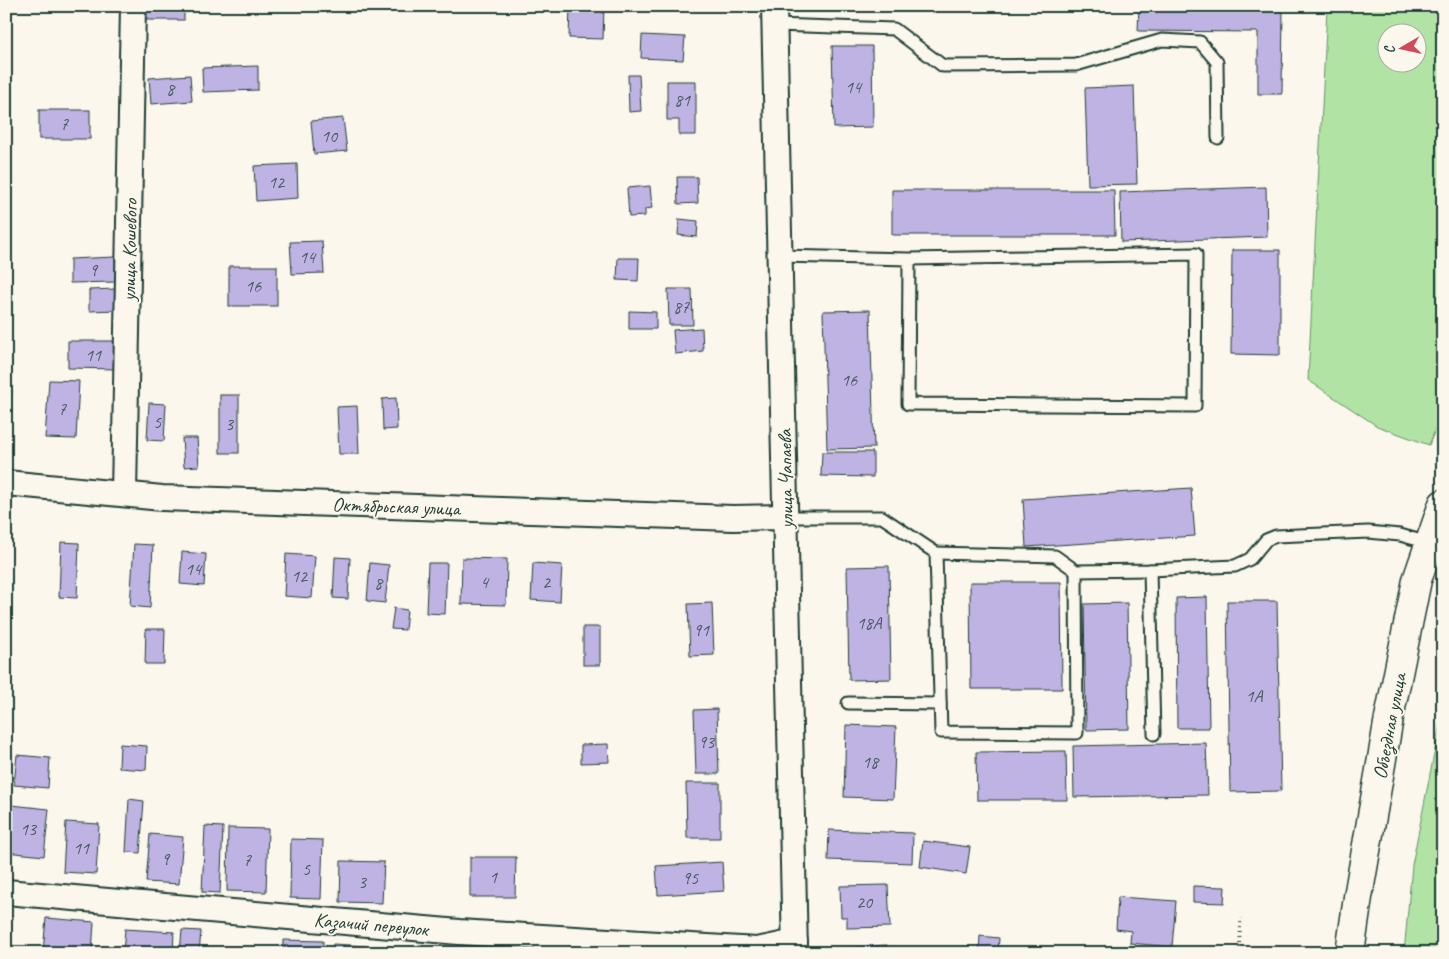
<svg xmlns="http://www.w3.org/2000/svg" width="1449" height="959" font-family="Caveat,sans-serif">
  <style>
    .green { fill: #b0e3a4; stroke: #68906c; fill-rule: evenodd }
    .building { fill: #bfb3e4; stroke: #1f3d34 }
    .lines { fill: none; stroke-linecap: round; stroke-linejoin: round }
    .service-casing { stroke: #1f3d34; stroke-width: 15 }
    .minor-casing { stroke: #1f3d34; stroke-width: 28 }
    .tertiary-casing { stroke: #1f3d34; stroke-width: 31 }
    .path { stroke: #1f3d34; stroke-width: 3; stroke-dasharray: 1 4; stroke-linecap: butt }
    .service { stroke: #fbf7ec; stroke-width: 11 }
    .minor { stroke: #fbf7ec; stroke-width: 24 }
    .tertiary { stroke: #fbf7ec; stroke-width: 28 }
    .labels { text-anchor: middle; stroke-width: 4; stroke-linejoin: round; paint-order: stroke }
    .number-label { font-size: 18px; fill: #475a60 }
    .street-label { font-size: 20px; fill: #1f3d34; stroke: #fbf7ec }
  </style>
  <rect width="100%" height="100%" fill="#fbf7ec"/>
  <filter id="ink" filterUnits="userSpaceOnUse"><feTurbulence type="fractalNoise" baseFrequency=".02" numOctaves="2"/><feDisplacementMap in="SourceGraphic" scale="10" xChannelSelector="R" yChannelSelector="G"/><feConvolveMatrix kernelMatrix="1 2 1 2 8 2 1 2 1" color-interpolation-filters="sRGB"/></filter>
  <g filter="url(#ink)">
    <!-- green -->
    <g class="green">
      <path d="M1443,8V410L1429,445L1377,426L1308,380L1327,9ZM1386,32H1416V62H1386Z"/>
      <path d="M1443,709V953H1404L1412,865Z"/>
    </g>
    <!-- building -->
    <g class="building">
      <rect x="147" y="6" width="37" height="14"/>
      <path d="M570,6L604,7L603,39L569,38Z"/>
      <path d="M1139,6H1283L1282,94H1258V32L1138,31Z"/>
      <path d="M642,35L685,37L683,60L641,58Z"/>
      <path d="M832,46H872L873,127L834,128Z"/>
      <path d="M258,66V90L203,92L202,68Z"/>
      <path d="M190,75L192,101L151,104L149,78Z"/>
      <path d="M628,75H639L641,111L629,112Z"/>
      <path d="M667,81H696V135H679V120H667Z"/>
      <path d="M1134,86L1137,184L1088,185L1085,88Z"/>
      <rect x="39" y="110" width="51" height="29"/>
      <path d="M343,118L347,151L314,154L311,121Z"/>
      <path d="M297,164L298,198L256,201L254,166Z"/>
      <path d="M677,177H697L698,203L678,204Z"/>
      <path d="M650,186L652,208L645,209V216L629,217L627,188Z"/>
      <path d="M1266,187L1267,237L1121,242L1120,192Z"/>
      <path d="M892,190H1114L1115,235H892Z"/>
      <path d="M679,219L698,221L697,237L678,235Z"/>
      <path d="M322,241L324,273L292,274L290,242Z"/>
      <path d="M1232,250H1280V355L1231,354Z"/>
      <path d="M115,257L116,282L70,283V259Z"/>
      <path d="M618,258H639L638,281L617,280Z"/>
      <rect x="229" y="266" width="48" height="40"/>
      <path d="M116,289L117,310L89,311V290Z"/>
      <path d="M668,289H692L693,325H669Z"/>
      <path d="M870,310L874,448L827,449L823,311Z"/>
      <path d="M629,311L656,312V329H629Z"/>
      <path d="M702,328L703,351L675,354L673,330Z"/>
      <path d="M68,341H118L117,369L68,368Z"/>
      <path d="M49,380L79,381L76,439L45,438Z"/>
      <path d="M6,389L12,390L8,438H6Z"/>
      <rect x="220" y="395" width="19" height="58"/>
      <path d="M396,398L397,429L383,430L382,399Z"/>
      <path d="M149,403L166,404L164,441L147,440Z"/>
      <path d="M357,406L359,454H339L337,407Z"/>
      <path d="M182,438H197L199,466L184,467Z"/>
      <path d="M822,452H873V477L821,476Z"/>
      <path d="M1191,488L1195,536L1026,547L1023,499Z"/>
      <path d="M61,542L79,543L77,598L59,597Z"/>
      <path d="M134,544L153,545L150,608L130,606Z"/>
      <path d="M182,552L206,554L204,586L180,584Z"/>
      <path d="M286,554L315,556L312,598L284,596Z"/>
      <path d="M335,557L350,558L348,599L333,598Z"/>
      <path d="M462,558L507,559L506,605L461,604Z"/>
      <path d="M370,563L389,565L385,603L367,601Z"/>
      <path d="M428,563H447L445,614L426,613Z"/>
      <path d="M533,563L562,565L560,602L531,600Z"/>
      <path d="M889,566L891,679L849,680L847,567Z"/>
      <path d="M970,582H1061L1062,689H971Z"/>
      <path d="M1207,597L1209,728H1177L1176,598Z"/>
      <path d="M1227,601H1277L1281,791L1230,792Z"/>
      <path d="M712,603L714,655L690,656L688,604Z"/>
      <path d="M1127,603L1129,729L1086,730L1084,604Z"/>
      <path d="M394,608L407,610L405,630L391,629Z"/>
      <rect x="583" y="627" width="17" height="38"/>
      <path d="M146,629H165L164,664H145Z"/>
      <path d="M717,709L719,774H696L694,710Z"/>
      <path d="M846,725L896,727L893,799L844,797Z"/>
      <path d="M6,727H10L7,763H6Z"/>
      <path d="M1206,743L1208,795L1074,797L1073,746Z"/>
      <path d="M120,744L147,746L146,770L119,768Z"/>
      <path d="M608,744L609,762L581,763V745Z"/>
      <path d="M1066,751L1067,800H977L976,752Z"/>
      <path d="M17,755L50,758L48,788L14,785Z"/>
      <path d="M686,783H720V838H687Z"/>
      <path d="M129,799L144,801L140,853L126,852Z"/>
      <path d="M11,805L49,809L44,856L6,852Z"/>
      <path d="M66,822L99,824L96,874L63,872Z"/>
      <path d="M205,826L223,827L220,893L202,892Z"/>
      <path d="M228,828L268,829L266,892L227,891Z"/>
      <path d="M829,830L913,833L912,863L828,860Z"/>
      <path d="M150,834L183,837L179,884L146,882Z"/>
      <path d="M291,839L323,840L321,899L290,898Z"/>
      <path d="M923,841L970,847L966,874L920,867Z"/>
      <path d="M470,857H516L515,897H470Z"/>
      <path d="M341,861L384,862L382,903L340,902Z"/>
      <path d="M722,862L724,891L658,895L656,866Z"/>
      <path d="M888,885L890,927L847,928V917H841L840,886Z"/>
      <path d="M1193,886L1225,887L1224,903L1193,902Z"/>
      <path d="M1118,897L1176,901L1172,947L1130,943L1131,931L1116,929Z"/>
      <path d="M46,918L94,922L92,953H43Z"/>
      <path d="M125,929L174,932L173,953H123Z"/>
      <path d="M182,930L201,931L199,953H180Z"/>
      <path d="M980,936L999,938L998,953H979Z"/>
      <path d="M283,940L323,941V953H283Z"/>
      <path d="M333,944L366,946V953H333Z"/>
      <path d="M887,945L888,953H842L841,948Z"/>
      <path d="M207,950L237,953H206Z"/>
    </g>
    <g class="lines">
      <!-- service casing -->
      <g class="service-casing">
        <g id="service">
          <path d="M775,25L894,29L943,66L1076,65L1162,40L1200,42L1217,62L1218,138"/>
          <path d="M780,256L909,259L1196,254L1195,406L908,404L909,259"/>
          <path d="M785,517H882L936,553L941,732L1077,733L1076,571"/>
          <path d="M936,553L1055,556L1076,571L1150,570L1235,566L1250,559L1266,540L1276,536L1368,532L1400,535L1429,543"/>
          <path d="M1150,570L1154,734"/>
          <path d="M848,703L940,704"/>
        </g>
      </g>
      <!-- minor casing -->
      <g class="minor-casing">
        <g id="minor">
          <path d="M774,6L795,953"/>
          <path d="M6,483L162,498L733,518L785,517"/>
          <path d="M124,494L133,6"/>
          <path d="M6,892L459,932L757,950L795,942"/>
        </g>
      </g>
      <!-- tertiary casing -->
      <g class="tertiary-casing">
        <path id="tertiary" d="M1350,953L1358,897L1389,718L1417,580L1443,504"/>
      </g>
      <!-- path -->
      <path class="path" d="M1239,953L1241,918"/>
      <!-- service -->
      <use href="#service" class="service"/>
      <!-- minor -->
      <use href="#minor" class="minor"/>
      <!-- tertiary -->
      <use href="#tertiary" class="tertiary"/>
    </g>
  </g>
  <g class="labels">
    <!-- number labels -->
    <g class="number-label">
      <text x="853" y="93">14</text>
      <text x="170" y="95">8</text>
      <text x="682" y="106">81</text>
      <text x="64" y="130">7</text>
      <text x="329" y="142">10</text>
      <text x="276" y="188">12</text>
      <text x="307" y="263">14</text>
      <text x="93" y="276">9</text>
      <text x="253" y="292">16</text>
      <text x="681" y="313">87</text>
      <text x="93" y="361">11</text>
      <text x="849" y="386">16</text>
      <text x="62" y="415">7</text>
      <text x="157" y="428">5</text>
      <text x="229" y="430">3</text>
      <text x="193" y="575">14</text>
      <text x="299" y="582">12</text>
      <text x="484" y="588">4</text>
      <text x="546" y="588">2</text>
      <text x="378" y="589">8</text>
      <text x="869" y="629">18А</text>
      <text x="701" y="636">91</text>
      <text x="1254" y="702">1А</text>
      <text x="706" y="748">93</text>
      <text x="870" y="768">18</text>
      <text x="28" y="835">13</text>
      <text x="81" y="854">11</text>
      <text x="165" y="865">9</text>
      <text x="247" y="866">7</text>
      <text x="306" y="875">5</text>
      <text x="493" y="883">1</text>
      <text x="690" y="884">95</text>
      <text x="362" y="888">3</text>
      <text x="864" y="908">20</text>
    </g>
    <!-- street labels -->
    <g class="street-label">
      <text transform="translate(129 250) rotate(-89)" y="7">улица Кошевого</text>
      <text transform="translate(785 479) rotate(-91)" y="7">улица Чапаева</text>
      <text transform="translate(396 506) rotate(2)" y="7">Октябрьская улица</text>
      <text transform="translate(1389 726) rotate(-79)" y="7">Объездная улица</text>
      <text transform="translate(371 924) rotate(5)" y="7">Казачий переулок</text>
    </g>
  </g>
  <!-- margin -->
  <rect width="1449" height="959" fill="none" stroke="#fbf7ec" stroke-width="25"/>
  <rect x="12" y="12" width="1424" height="934" fill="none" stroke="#1f3d34" stroke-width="2" filter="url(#ink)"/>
  <!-- north arrow -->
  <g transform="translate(1402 48) rotate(261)"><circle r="24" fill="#fbf7ec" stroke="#a3ada2"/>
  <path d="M0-4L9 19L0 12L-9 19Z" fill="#d1495b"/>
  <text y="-8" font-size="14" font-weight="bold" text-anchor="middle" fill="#1f3d34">С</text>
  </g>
</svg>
